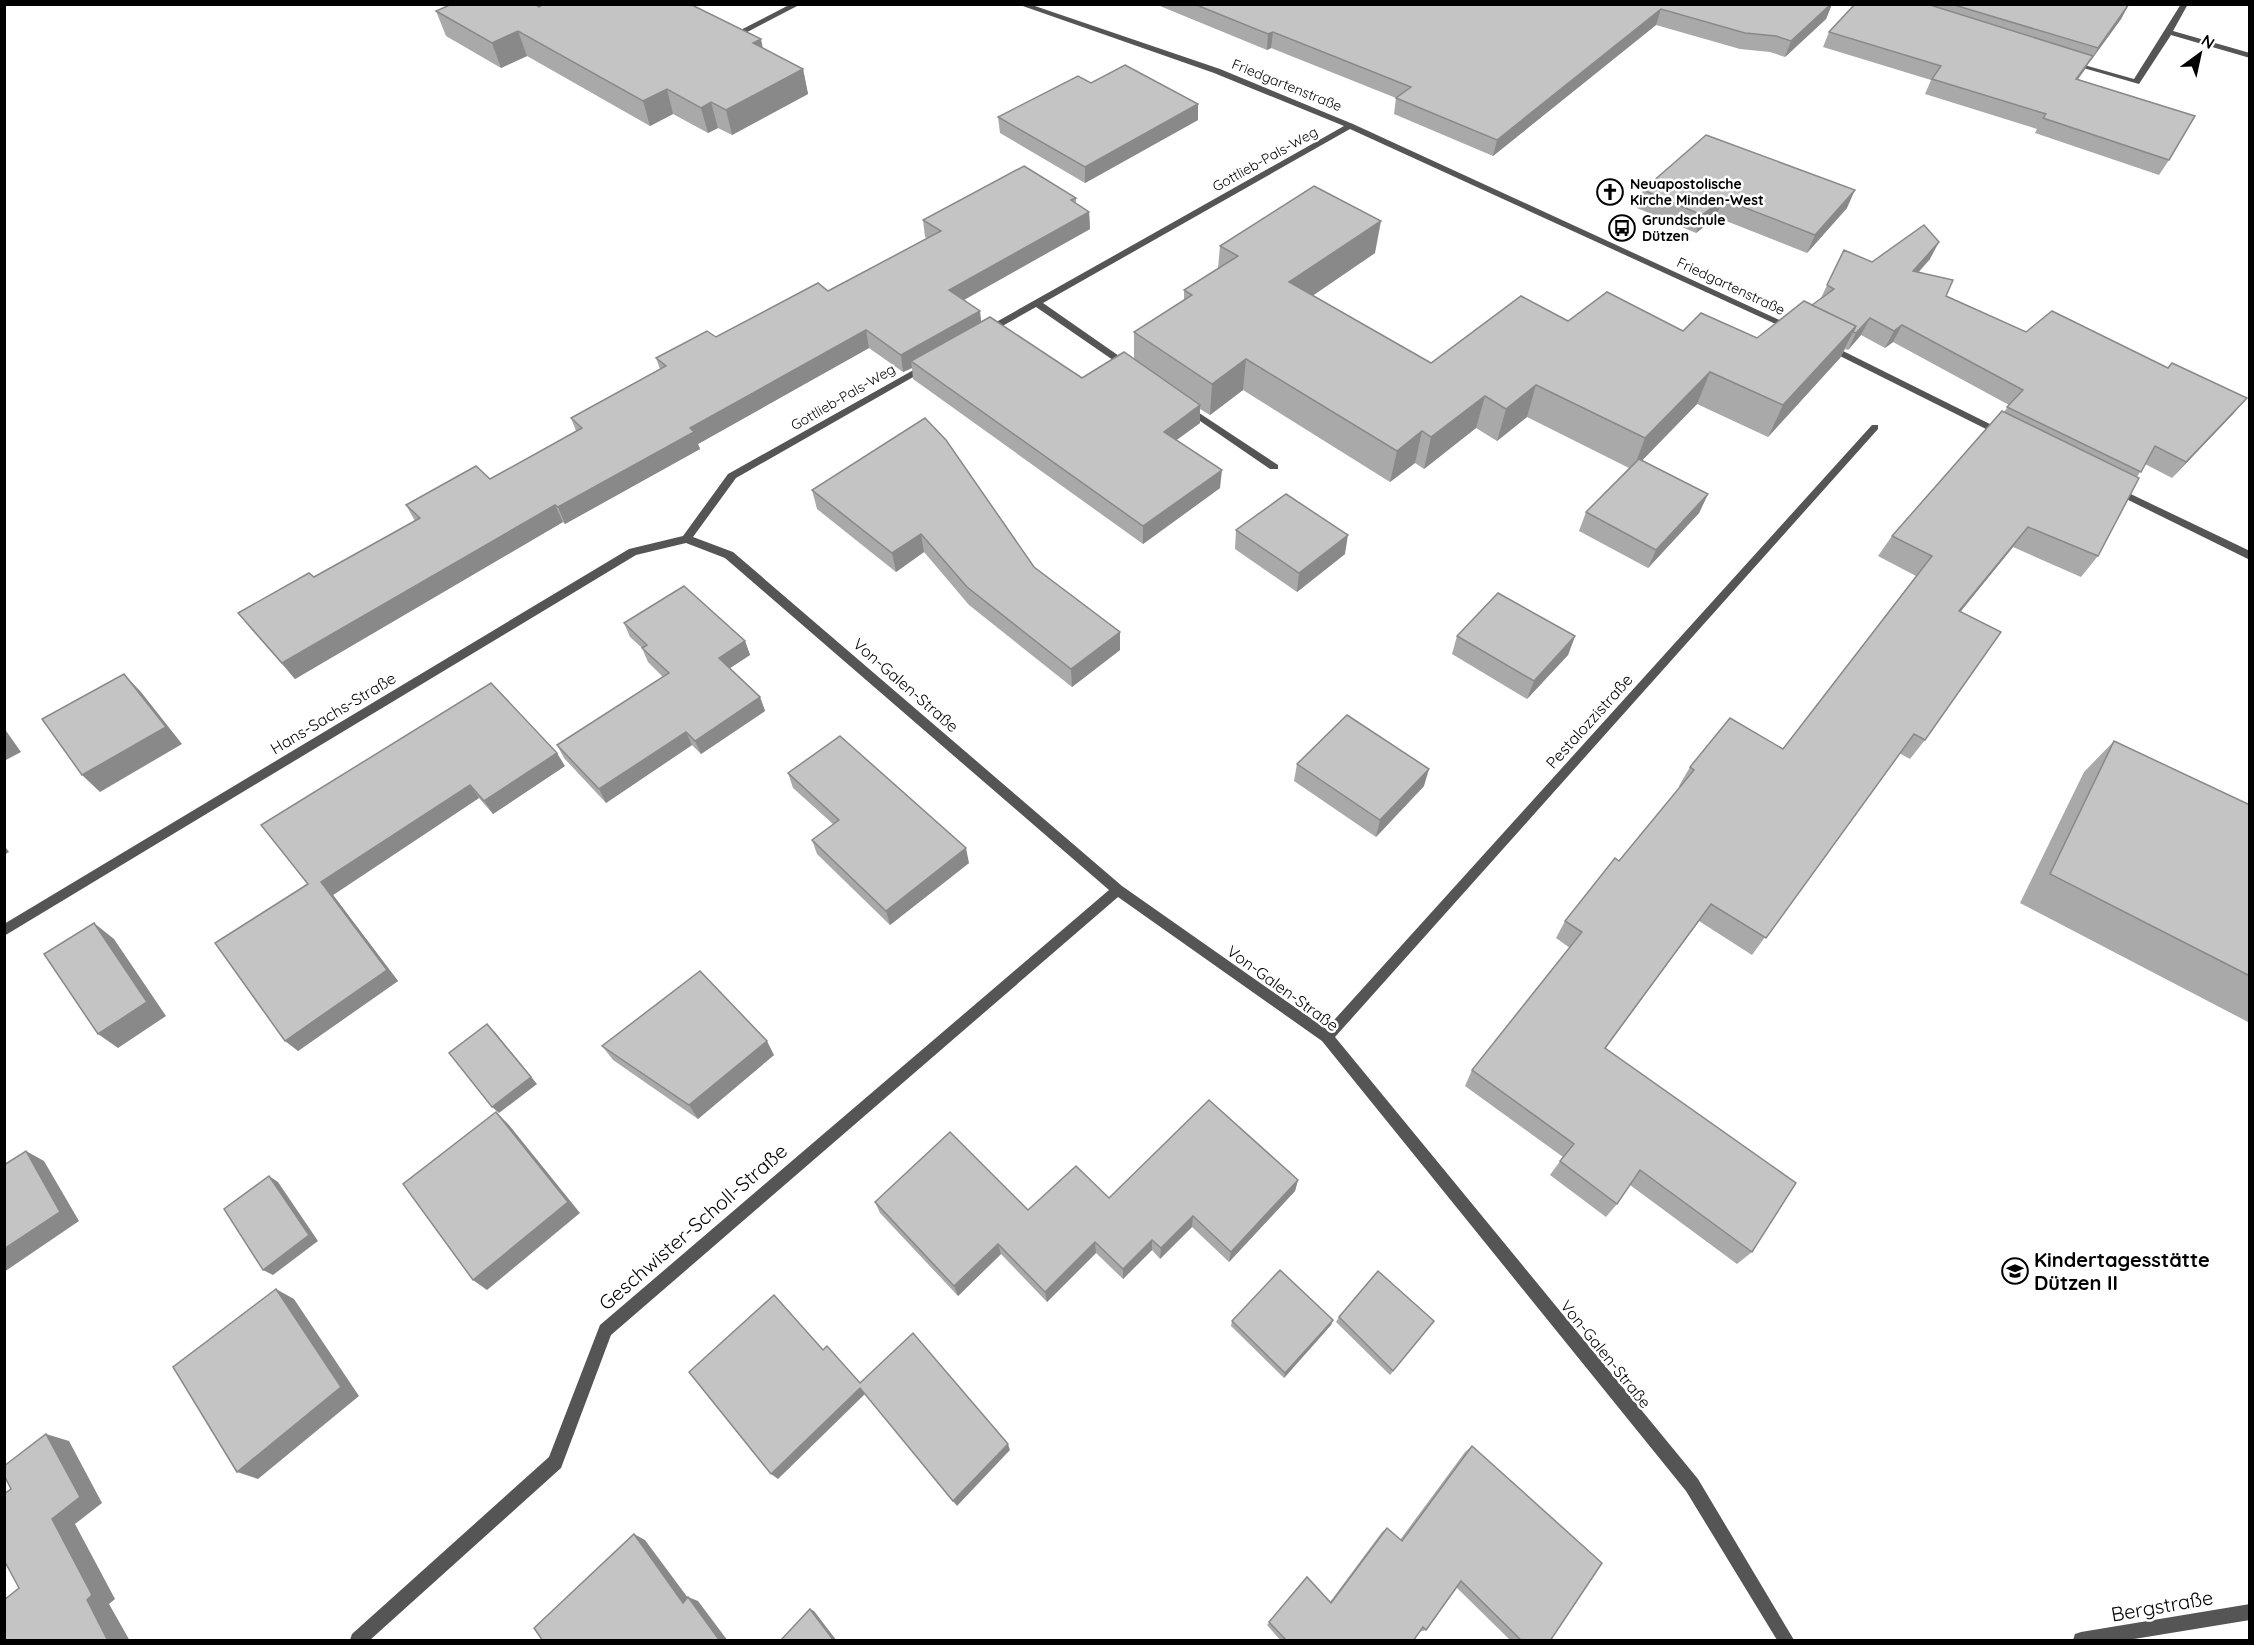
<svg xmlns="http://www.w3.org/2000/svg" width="2254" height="1645" font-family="Quicksand,sans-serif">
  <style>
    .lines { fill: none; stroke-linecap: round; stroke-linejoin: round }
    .service { fill: #555; fill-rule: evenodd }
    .minor { fill: #555; fill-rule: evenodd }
    .wall { fill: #a9a9a9 }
    .shaded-wall { fill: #898989 }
    .building { fill: #c4c4c4; stroke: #898989; stroke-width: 1.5 }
    .labels { text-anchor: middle; stroke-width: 5; stroke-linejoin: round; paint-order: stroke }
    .far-street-label { font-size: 14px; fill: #000; stroke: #fff }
    .far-poi-label { font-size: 14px; font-weight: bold; fill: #000; stroke: #fff; text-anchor: start }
    .street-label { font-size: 16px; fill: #000; stroke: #fff }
    .near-street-label { font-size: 20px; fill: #000; stroke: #fff }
    .near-poi-label { font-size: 20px; font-weight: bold; fill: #000; stroke: #fff; text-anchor: start }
  </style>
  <rect width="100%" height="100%" fill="#fff"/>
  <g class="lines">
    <!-- service -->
    <path class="service" d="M791,4H801L734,39L727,37Z"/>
    <!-- minor -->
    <g class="minor">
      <path d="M1017,4H1029L1220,69L1353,124L1797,328L1795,330H1789L1350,129L1043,303L1132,365V369H1126L1036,307L988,334H982V330L1344,126L1214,73Z"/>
      <path d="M2181,4H2188L2173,31L2250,53V58L2171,35L2139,84L2066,63L2070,61L2134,79Z"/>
      <path d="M1829,344L2004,431L2006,433L2004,435H1998L1826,349V345Z"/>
      <path d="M926,363L929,364V368L736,478L693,537L733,552L1122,886L1326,1029L1872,425H1878V429L1335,1037L1698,1479L1794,1640H1777L1686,1491L1322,1041L1118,897L611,1335L561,1468L370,1640H350L352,1634L549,1457L600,1325L1109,890L725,558L686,543L636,555L4,936V924L629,549L683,536L728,474Z"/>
      <path d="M1187,405L1278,465V469H1270L1184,410V406Z"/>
      <path d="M2116,487L2250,551V560L2112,492L2111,490Z"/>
      <path d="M2250,1604V1620L2128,1640H2073L2075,1634L2081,1632Z"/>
    </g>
  </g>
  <!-- wall -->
  <g class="wall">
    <path d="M1155,4H1832L1826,19L1785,57L1770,52L1740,49L1656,25L1493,156L1394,114L1396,98L1271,48L1267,50Z"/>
    <path d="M1855,4H2129L2121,19L2089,63H2088L2077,80L2169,160L2159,175L2035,133L2037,129L1925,94L1931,80L1823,47L1829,32Z"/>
    <path d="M436,11L763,49L803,69L808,94L732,135L718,128L708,133L673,114L650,126L527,56L501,68L446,36Z"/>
    <path d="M1091,83L1198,120L1085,183L1000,133L998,117Z"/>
    <path d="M1643,190L1847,208L1807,253L1716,217L1696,233L1637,208Z"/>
    <path d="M1076,198V203L1089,212L1090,229L964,300L981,322L1082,378L1134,359V332L1184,300V290L1218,268L1220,246L1375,253L1313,295L1431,363L1568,321L1757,338L1812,305L1820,300L1844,250L1872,262L1930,259L1919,272L1946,296L2026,332L2233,414L2172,478L2145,464L2137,477L2098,556L2081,577L2013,547L1960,612L1925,740L1910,759L1899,753L1752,955L1699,921L1606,1048L1752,1252L1737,1264L1630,1185L1617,1204L1606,1217L1550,1175L1563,1157L1465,1086L1472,1070L1570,948L1556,938L1565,921L1619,861L1680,787L1679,786L1690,767L1783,749L1916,576L1878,556L1892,536L2004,412L2009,405L1893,342L1885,348L1861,335L1848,350L1845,349L1840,358L1768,437L1697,404L1642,460L1708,494L1699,513L1648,568L1579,531L1586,512L1629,468L1527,417L1497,441L1476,428L1424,469L1415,463L1390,482L1243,390L1210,415L1200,409V423L1176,440L1220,488L1143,544L913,379L912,368L903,372L869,348L698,444L700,449L565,524L563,522L295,679L251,629L238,613L314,577L415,521L406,505L490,479L576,431L571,418L660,369L656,358L716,337L828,291L927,238L925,237L923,220Z"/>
    <path d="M812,490L1034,567L1120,632V650L1072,687L969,605L924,552L896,572L817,509Z"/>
    <path d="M1236,530L1345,554L1297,592L1235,549Z"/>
    <path d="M624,623L745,641L750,655L730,668L760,697L765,711L701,754L692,745L606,803L564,758L557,745L663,677L648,662L642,648L630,637Z"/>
    <path d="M1457,636H1575L1568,655L1527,699L1452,654Z"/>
    <path d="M2114,741L2250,805V1023L2020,903L2084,772Z"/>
    <path d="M1297,764L1424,786L1376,837L1294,781Z"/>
    <path d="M565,766L493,814L479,798L333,895L398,981L298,1051L308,884L261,825Z"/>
    <path d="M788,773L969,863L890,925L817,854L812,840L833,824L793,788Z"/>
    <path d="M602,1046L774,1055L698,1119L613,1060Z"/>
    <path d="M1298,1180L1295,1191L1229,1262L1192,1227L1160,1259L1152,1250L1123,1279L1096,1253L1047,1302L1001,1254L958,1296L880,1213L875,1202L1028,1210L1109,1198Z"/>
    <path d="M1339,1317L1434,1321L1390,1375L1336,1322Z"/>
    <path d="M1333,1320L1331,1325L1284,1378L1231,1326L1232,1321Z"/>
    <path d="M1472,1446L1550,1641H1511L1456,1587L1426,1630L1419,1632L1413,1641H1281L1267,1625L1303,1581L1307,1577L1330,1602L1382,1532L1387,1528L1400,1540L1465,1452Z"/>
  </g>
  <!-- shaded-wall -->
  <g class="shaded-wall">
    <path d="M1831,4H1832L1826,19L1785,57L1791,41Z"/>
    <path d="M2129,4L2121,19L2089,63L2098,48Z"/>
    <path d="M1661,9L1656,25L1493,156L1497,140Z"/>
    <path d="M518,31L527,56L501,68L492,43Z"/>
    <path d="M1273,32L1271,48L1267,50L1268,34Z"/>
    <path d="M761,39L766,64L753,43Z"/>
    <path d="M2093,56L2084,71L2067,94L2076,79Z"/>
    <path d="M803,69L808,94L732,135L726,110Z"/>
    <path d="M667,89L673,114L650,126L643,101Z"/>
    <path d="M711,102L718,128L708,133L701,108Z"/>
    <path d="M1198,104V120L1085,183V167Z"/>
    <path d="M1855,190L1847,208L1807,253L1815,235Z"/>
    <path d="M1723,199L1716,217L1696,233L1702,215Z"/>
    <path d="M1089,212L1090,229L951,307L949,290Z"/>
    <path d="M1381,221L1375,253L1286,314L1289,282Z"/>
    <path d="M1939,242L1930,259L1904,287L1913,271Z"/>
    <path d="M980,311L982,328L911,361L912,368L903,372L901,355Z"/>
    <path d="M1870,318L1861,335L1848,350L1856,333Z"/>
    <path d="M1902,325L1893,342L1885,348L1894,331Z"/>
    <path d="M1856,326L1840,358L1768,437L1783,405Z"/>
    <path d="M866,330L869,348L698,444L700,449L565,524L558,507L690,428Z"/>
    <path d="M1246,359L1243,390L1210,415L1212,384Z"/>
    <path d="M1710,372L1697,404L1633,470L1645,438Z"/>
    <path d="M1536,385L1527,417L1497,441L1506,409Z"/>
    <path d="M1485,396L1476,428L1424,469L1431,437Z"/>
    <path d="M2247,398L2233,414L2172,478L2186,462Z"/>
    <path d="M1200,405V423L1163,450L1164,432Z"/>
    <path d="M1422,431L1415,463L1390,482L1397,451Z"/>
    <path d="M1222,470L1220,488L1143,544V526Z"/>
    <path d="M1708,494L1699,513L1648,568L1656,550Z"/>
    <path d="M555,505L563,522L295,679L282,663Z"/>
    <path d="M2028,527L2013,547L1944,632L1959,611Z"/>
    <path d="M921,534L924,552L896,572L892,553Z"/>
    <path d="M1348,535L1345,554L1297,592L1299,573Z"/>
    <path d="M1120,632V650L1072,687L1071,669Z"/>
    <path d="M1575,636L1568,655L1527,699L1534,681Z"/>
    <path d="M745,641L750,655L724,672L719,658Z"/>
    <path d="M124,674L141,692L182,744L100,792L82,775Z"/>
    <path d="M760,697L765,711L701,754L695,741Z"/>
    <path d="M4,728L21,752L4,761Z"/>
    <path d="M686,732L692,745L606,803L599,789Z"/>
    <path d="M557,753L565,766L493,814L484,801Z"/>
    <path d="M1429,769L1424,786L1376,837L1380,820Z"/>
    <path d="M470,785L479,798L333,895L398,981L298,1051L285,1041L321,882Z"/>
    <path d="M4,845L9,852L4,855Z"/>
    <path d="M966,848L969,863L890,925L886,911Z"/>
    <path d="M1711,904L1699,921L1594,1063L1605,1048Z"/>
    <path d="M94,923L114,939L166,1016L118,1048L98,1034Z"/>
    <path d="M494,1031L537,1084L499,1113L492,1107Z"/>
    <path d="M767,1041L774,1055L698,1119L689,1105Z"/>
    <path d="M496,1112L509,1125L580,1213L487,1290L473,1280Z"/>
    <path d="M26,1151L44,1161L79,1221L4,1272V1249Z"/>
    <path d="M269,1176L278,1182L318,1241L273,1275L263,1270Z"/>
    <path d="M1298,1180L1295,1191L1229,1262L1231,1252Z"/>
    <path d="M1193,1216L1192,1227L1160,1259L1161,1248Z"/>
    <path d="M1152,1240V1250L1123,1279V1269Z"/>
    <path d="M1095,1242L1096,1253L1047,1302L1045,1292Z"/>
    <path d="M998,1244L1001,1254L958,1296L954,1286Z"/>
    <path d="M276,1289L294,1299L359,1396L258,1479L237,1472Z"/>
    <path d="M1333,1320L1331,1325L1284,1378L1285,1373Z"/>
    <path d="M860,1388L865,1394L778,1479L771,1474Z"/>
    <path d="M46,1434L69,1441L102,1503L75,1524L115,1599L109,1604L130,1641H108L87,1600L52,1519Z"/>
    <path d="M1008,1444L1010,1450L957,1506L953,1501Z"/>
    <path d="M634,1534L645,1540L694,1606L683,1603Z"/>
    <path d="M688,1597L698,1601L728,1641H720Z"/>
    <path d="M810,1609L814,1611L837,1641H834Z"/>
  </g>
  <!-- building -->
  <g class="building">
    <path d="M452,4H535L539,7L543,4H690L761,39L753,43L803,69L726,110L711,102L701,108L667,89L643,101L518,31L492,43L436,11Z"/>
    <path d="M1194,4H1831L1791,41L1776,36L1745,33L1661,9L1497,140L1396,98L1411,87L1273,32L1268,34Z"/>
    <path d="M1855,4H1927L2093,56L2076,79L2195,116L2169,160L2043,118L2046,114L1932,79L1941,66L1829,32Z"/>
    <path d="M1951,4H2129L2098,48Z"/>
    <path d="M1125,65L1198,104L1085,167L998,117L1078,76L1091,83Z"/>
    <path d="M1706,135L1855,190L1815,235L1723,199L1702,215L1643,190Z"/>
    <path d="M1024,166L1076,198L1071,200L1089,212L949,290L980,311L901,355L866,330L690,428L694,432L558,507L555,505L282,663L238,613L309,573L314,577L420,518L406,505L476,466L490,479L582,428L571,418L666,366L656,358L707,331L716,337L818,283L828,291L941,231L923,220Z"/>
    <path d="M1314,186L1381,221L1289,282L1431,363L1521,296L1568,321L1607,292L1683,331L1701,313L1757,338L1804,301L1856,326L1783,405L1710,372L1645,438L1536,385L1506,409L1485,396L1431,437L1422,431L1397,451L1246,359L1212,384L1134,332L1192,295L1184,290L1238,256L1220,246Z"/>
    <path d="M1924,225L1939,242L1913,271L1953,280L1946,296L2026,332L2052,311L2168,368L2172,363L2247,398L2186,462L2155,446L2141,472L2007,407L2023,390L1902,325L1894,331L1870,318L1856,333L1853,332L1856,326L1812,305L1834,289L1827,285L1844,250L1872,262Z"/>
    <path d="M990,317L1082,378L1124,352L1200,405L1164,432L1222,470L1143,526L911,361Z"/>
    <path d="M2002,411L2139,478L2098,556L2028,527L1959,611L2001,632L1925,740L1914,734L1766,938L1711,904L1605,1048L1796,1183L1752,1252L1640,1170L1617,1204L1560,1161L1574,1144L1472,1070L1582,932L1565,921L1615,858L1619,861L1694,770L1690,767L1730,718L1783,749L1932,556L1892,536Z"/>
    <path d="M925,418L946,440L1034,567L1120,632L1071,669L967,587L921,534L892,553L812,490Z"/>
    <path d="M1639,459L1708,494L1656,550L1586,512Z"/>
    <path d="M1286,494L1348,535L1299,573L1236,530Z"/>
    <path d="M684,586L745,641L719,658L760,697L695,741L686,732L599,789L557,745L669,673L642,648L647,645L624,623Z"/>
    <path d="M1498,593L1575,636L1534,681L1457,636Z"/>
    <path d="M124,674L166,727L82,775L42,719Z"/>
    <path d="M491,683L557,753L484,801L470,785L321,882L387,970L285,1041L215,943L308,884L261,825Z"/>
    <path d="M1347,715L1429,769L1380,820L1297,764Z"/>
    <path d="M840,736L966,848L886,911L812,840L839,820L788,773Z"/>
    <path d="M2114,741L2250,805V976L2050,874Z"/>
    <path d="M94,923L147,1002L98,1034L44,954Z"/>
    <path d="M700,971L767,1041L689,1105L602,1046Z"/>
    <path d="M487,1024L531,1077L492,1107L449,1053Z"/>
    <path d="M1209,1100L1298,1180L1231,1252L1193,1216L1161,1248L1152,1240L1123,1269L1095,1242L1045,1292L998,1244L954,1286L875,1202L950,1132L1028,1210L1076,1166L1109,1198Z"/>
    <path d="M496,1112L568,1202L473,1280L403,1184Z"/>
    <path d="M26,1151L60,1212L4,1249V1165Z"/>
    <path d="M269,1176L309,1235L263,1270L224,1209Z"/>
    <path d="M1280,1270L1333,1320L1285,1373L1232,1321Z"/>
    <path d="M1378,1271L1434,1321L1393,1371L1339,1317Z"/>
    <path d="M276,1289L341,1387L237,1472L173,1367Z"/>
    <path d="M774,1295L823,1350L827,1346L860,1383L913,1333L1008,1444L953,1501L860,1388L771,1474L689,1372Z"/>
    <path d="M46,1434L80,1497L52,1519L92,1595L87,1600L108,1641H4V1600L19,1588L4,1560V1494L11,1489L4,1475V1466Z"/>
    <path d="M1472,1446L1602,1563L1550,1641H1522L1461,1581L1426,1630L1423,1627L1413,1641H1287L1269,1622L1307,1577L1331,1603L1387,1528L1402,1541Z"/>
    <path d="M634,1534L683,1603L688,1597L720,1641H543L534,1628Z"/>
    <path d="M810,1609L834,1641H780Z"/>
  </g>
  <!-- icons -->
  <defs>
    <g id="church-ring" transform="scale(1.35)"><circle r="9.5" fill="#fff" stroke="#000" stroke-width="1.5"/><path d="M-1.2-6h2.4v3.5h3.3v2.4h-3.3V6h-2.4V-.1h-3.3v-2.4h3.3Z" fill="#000"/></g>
    <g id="bus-ring" transform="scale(1.35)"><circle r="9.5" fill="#fff" stroke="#000" stroke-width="1.5"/><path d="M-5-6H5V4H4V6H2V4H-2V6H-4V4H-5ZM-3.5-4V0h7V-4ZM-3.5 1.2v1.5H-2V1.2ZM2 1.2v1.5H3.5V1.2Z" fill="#000"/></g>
    <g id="school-ring" transform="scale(1.35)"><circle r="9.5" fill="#fff" stroke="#000" stroke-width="1.5"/><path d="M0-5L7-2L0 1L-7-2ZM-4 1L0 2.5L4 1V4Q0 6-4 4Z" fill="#000"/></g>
  </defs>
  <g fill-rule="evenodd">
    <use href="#church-ring" x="1610" y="192"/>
    <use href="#bus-ring" x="1622" y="228"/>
    <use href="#school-ring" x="2015" y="1271"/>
  </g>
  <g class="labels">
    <!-- far-street labels -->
    <g class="far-street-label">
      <text transform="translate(1287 85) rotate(22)" y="5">Friedgartenstraße</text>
      <text transform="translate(1265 159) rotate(-29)" y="5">Gottlieb-Pals-Weg</text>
      <text transform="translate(1731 286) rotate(25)" y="5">Friedgartenstraße</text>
      <text transform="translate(843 397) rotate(-30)" y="5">Gottlieb-Pals-Weg</text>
    </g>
    <!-- far-poi labels -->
    <g class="far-poi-label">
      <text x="1630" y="189">Neuapostolische<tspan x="1630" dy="16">Kirche Minden-West</tspan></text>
      <text x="1642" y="225">Grundschule<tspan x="1642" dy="16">Dützen</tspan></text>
    </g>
    <!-- street labels -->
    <g class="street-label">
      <text transform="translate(906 685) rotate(41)" y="6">Von-Galen-Straße</text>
      <text transform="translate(333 713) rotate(-31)" y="6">Hans-Sachs-Straße</text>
      <text transform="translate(1589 721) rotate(-48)" y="6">Pestalozzistraße</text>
      <text transform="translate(1283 988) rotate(36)" y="6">Von-Galen-Straße</text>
      <text transform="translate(1606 1354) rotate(51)" y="6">Von-Galen-Straße</text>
    </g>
    <!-- near-street labels -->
    <g class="near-street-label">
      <text transform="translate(693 1227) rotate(-41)" y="7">Geschwister-Scholl-Straße</text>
      <text transform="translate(2162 1606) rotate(-10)" y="7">Bergstraße</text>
    </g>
    <!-- near-poi labels -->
    <g class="near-poi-label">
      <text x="2034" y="1267">Kindertagesstätte<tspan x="2034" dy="23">Dützen II</tspan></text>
    </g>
  </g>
  <!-- border -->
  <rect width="2254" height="1645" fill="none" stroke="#000000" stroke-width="12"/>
  <!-- north arrow -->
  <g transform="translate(2200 54) rotate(33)" stroke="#ffffff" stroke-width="4.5" paint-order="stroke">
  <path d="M0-4.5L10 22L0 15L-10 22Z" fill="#000000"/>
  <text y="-9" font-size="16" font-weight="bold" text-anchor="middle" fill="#000000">N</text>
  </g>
</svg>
